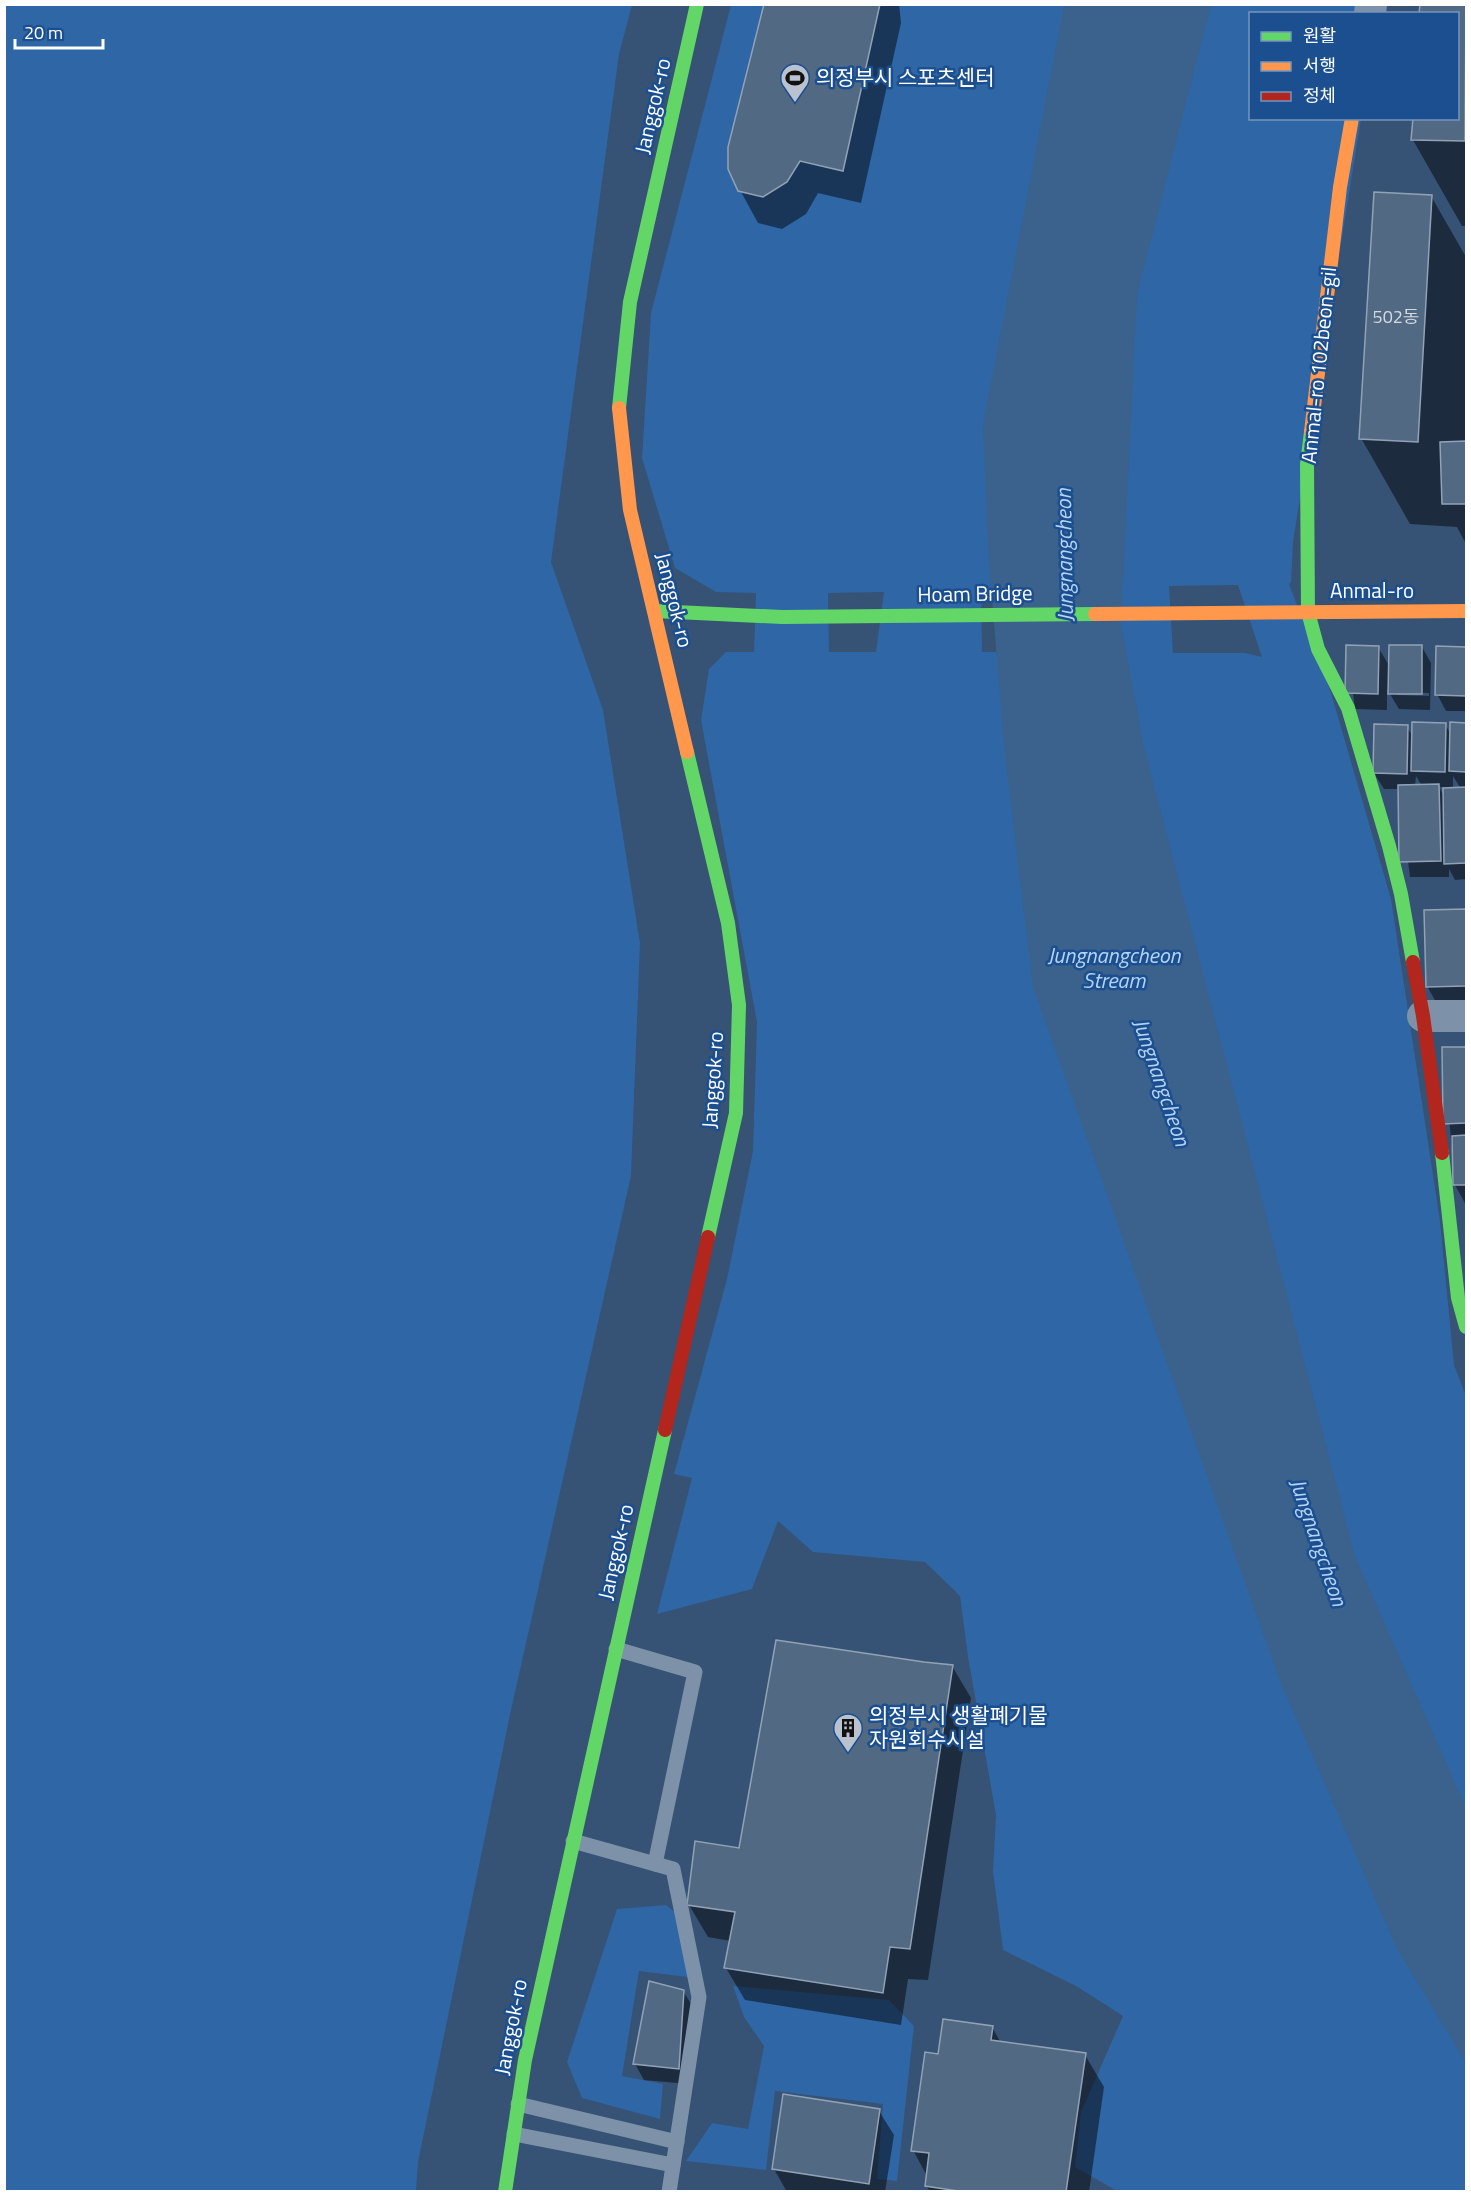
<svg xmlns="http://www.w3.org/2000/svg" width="1471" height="2196" font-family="'Titillium Web','Noto Sans KR',sans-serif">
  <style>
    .green { fill: #2f66a5; fill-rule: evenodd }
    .water { fill: #3b618d }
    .shadow { fill: #0007; fill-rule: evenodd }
    .building { fill: #526984; stroke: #92a2b6; stroke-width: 1.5 }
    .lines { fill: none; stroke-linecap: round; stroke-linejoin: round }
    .lane { stroke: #7d92a8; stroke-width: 15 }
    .street { stroke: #7d92a8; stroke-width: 32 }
    .fast { stroke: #63d668; stroke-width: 14 }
    .slow { stroke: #ff974d; stroke-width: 14 }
    .jam { stroke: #b3261e; stroke-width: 14 }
    .labels { text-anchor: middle; stroke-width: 5; stroke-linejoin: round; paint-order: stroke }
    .number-label { font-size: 18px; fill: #d4dae0 }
    .poi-label { font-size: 21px; fill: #fff; stroke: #1b4f8f; text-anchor: start }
    .street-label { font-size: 21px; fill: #fff; stroke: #1b4f8f }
    .water-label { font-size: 22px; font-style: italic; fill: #b5d3f5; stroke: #1b4f8f }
  </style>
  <rect width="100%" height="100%" fill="#365274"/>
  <!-- green -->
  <g class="green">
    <path d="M5,4L632,5L619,54L551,562L603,710L640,943L631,1176L511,1710L418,2162L416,2191H5Z"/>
    <path d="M731,5H1374L1373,13L1250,14V118L1361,119L1293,542L1291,583L1289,584L1331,693L1391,899L1440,1221L1454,1365L1466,1396V2191H1117L1075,2167L1081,2112L1123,2016L1076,1986L1003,1950L993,1871L996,1815L968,1657L960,1596L925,1562L813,1552L778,1521L752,1589L657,1614L692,1478L674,1474L727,1279L753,1151L757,1022L701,720L709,669L726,652H754L756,593L716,592L675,568L642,458L651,313ZM1238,585L1262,657L1245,653H1173L1169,586ZM1087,587L1096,653L982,652L981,589ZM884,592L876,652H829L828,593Z"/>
    <path d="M666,1905L691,1925L687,1977L639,1971L622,2076L663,2084L660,2119L582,2098L567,2062L617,1909Z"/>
    <path d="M733,1986L889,2000L914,2026L897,2181L877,2179L883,2104L775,2091L766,2170L686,2161L712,2123L748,2129L764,2046L744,2017Z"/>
  </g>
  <!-- water -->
  <path class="water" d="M1064,5H1211L1137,295L1121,624L1143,743L1355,1556L1466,1808V2063L1396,1947L1280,1681L1033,987L1005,755L989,564L983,424Z"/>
  <!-- shadow -->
  <g class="shadow">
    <path d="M766,4H899L901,23L861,203L818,193L806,214L782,229L758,223L740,190Z"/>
    <path d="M1421,4H1466V226H1462L1413,140L1414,118H1458V14Z"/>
    <path d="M1431,196L1466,257V544L1457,527L1410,524L1361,438Z"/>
    <path d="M1347,646L1378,647L1390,667L1422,647L1431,663L1430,710L1399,709L1387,689V710L1355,709ZM1397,692L1429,693V696L1397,695Z"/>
    <path d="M1438,648H1466V711H1446L1437,694Z"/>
    <path d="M1445,724L1451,735V724H1466V879L1455,880L1449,869V877H1410L1399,789H1384L1374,773L1407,727L1413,737ZM1416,776L1422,786H1415ZM1453,776L1461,789H1453ZM1439,787H1444V796Z"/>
    <path d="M1465,911L1466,1002H1436L1427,986Z"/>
    <path d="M1466,1048V1205L1455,1185L1443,1049Z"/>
    <path d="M952,1666L971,1698L928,1980L908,1979L901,2025L745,2000L726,1968L731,1941L708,1937L689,1905L740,1849Z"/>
    <path d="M683,1991L693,2007L688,2084L644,2080L635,2064Z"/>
    <path d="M992,2027L1001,2043L1085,2055L1104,2087L1089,2192H930L926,2185L927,2176L913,2150Z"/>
    <path d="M879,2111L894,2135L885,2192H787L774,2169Z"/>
  </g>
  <!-- building -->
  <g class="building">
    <path d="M764,4H880L843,171L800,161L787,182L763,197L738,191L728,169V147Z"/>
    <path d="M1420,4H1466L1465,141L1411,140L1413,118H1458V14H1419Z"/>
    <path d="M1374,192L1432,195L1418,442L1359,439Z"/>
    <path d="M1466,441V504H1442L1440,442Z"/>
    <path d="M1346,645L1379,646L1378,694L1345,693Z"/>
    <path d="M1389,645H1422V694H1388Z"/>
    <path d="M1436,646L1466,647V696L1435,695Z"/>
    <path d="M1412,722L1446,723L1445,772L1411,771Z"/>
    <path d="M1450,722L1466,723V772L1449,771Z"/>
    <path d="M1374,724L1408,725L1407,774L1373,773Z"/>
    <path d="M1439,784L1441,861L1399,862L1398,785Z"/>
    <path d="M1466,787V863L1444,864L1443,788Z"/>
    <path d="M1466,909V986L1426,987L1424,910Z"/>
    <path d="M1442,1047H1466V1123L1443,1124Z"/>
    <path d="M1466,1135V1185H1453L1452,1136Z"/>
    <path d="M776,1640L924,1662L953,1665L910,1949L890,1947L883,1993L724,1968L735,1912L687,1905L695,1841L739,1848Z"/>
    <path d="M649,1981L684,1990L679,2069L633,2064Z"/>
    <path d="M943,2019L993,2026L991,2040L1086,2053L1066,2192H965L925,2186L929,2153L911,2151L925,2052L938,2054Z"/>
    <path d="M783,2094L880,2109L869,2184L772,2169Z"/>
  </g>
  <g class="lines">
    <!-- lane -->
    <g class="lane">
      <path d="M616,1649L695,1672L655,1864"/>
      <path d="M573,1841L673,1869L699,1997L669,2192"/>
      <path d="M518,2104L677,2142"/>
      <path d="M514,2134L673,2165"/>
    </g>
    <!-- street -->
    <g class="street">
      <path d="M1370,14L1371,4"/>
      <path d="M1423,1016H1466"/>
    </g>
    <!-- fast -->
    <g class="fast">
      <path d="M619,408L630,302L697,4"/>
      <path d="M1311,432L1307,464L1308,612L1318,649L1348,708L1389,846L1401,894L1413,962"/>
      <path d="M655,611L782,617L1095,614"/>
      <path d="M687,752L728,923L739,1005L736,1113L708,1237"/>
      <path d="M1442,1153L1458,1298L1466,1327"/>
      <path d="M505,2192L525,2060L665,1430"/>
    </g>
    <!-- slow -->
    <g class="slow">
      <path d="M619,408L630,510L687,752"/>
      <path d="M1311,432L1340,187L1352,118"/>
      <path d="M1095,614L1466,611"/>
    </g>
    <!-- jam -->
    <g class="jam">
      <path d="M1413,962L1423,1016L1442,1153"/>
      <path d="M665,1430L708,1237"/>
    </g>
  </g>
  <!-- icons -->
  <defs>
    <g id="stadium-pin" transform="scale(1.5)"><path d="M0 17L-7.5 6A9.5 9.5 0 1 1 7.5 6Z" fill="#b9c2ce" stroke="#1b4f8f"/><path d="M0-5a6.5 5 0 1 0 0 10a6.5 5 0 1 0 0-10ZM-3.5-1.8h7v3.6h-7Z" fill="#111"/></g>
    <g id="building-pin" transform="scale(1.5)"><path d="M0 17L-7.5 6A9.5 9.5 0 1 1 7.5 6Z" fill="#b9c2ce" stroke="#1b4f8f"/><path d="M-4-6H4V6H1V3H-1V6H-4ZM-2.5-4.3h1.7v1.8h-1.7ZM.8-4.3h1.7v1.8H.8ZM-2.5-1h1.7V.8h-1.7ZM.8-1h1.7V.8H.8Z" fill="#111"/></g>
  </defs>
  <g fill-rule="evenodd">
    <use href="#stadium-pin" x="795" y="78"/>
    <use href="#building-pin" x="848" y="1728"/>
  </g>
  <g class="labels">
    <!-- number labels -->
    <g class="number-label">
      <text x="1396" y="323">502동</text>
    </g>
    <!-- poi labels -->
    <g class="poi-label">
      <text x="816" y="85">의정부시 스포츠센터</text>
      <text x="869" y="1723">의정부시 생활폐기물<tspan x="869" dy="24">자원회수시설</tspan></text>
    </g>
    <!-- street labels -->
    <g class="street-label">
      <text transform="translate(653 106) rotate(-77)" y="7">Janggok-ro</text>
      <text transform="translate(1319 365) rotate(-84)" y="7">Anmal-ro 102beon-gil</text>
      <text x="1372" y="598">Anmal-ro</text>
      <text transform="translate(975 594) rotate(-1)" y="7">Hoam Bridge</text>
      <text transform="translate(674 600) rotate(76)" y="7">Janggok-ro</text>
      <text transform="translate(713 1080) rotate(-86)" y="7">Janggok-ro</text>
      <text transform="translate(616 1552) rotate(-77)" y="7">Janggok-ro</text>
      <text transform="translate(511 2027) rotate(-79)" y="7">Janggok-ro</text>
    </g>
    <!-- water labels -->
    <g class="water-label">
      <text transform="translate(1064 555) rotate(-91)" y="8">Jungnangcheon</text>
      <text x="1114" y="963">Jungnangcheon<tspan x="1114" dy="25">Stream</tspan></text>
      <text transform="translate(1162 1082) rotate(71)" y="8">Jungnangcheon</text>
      <text transform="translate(1319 1542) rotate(71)" y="8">Jungnangcheon</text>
    </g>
  </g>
  <!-- border -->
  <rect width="1471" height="2196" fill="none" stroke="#ffffff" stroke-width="12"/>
  <!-- legend -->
  <rect x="1249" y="12" width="210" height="108" fill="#1b4f8f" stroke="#7695bc" stroke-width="1.5"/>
  <rect x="1261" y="32" width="30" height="9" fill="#63d668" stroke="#7695bc" stroke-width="1.5"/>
  <text x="1303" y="42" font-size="18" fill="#ffffff">원활</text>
  <rect x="1261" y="62" width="30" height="9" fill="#ff974d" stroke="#7695bc" stroke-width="1.5"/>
  <text x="1303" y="72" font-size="18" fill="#ffffff">서행</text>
  <rect x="1261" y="92" width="30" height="9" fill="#b3261e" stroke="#7695bc" stroke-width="1.5"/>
  <text x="1303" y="102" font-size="18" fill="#ffffff">정체</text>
  <!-- scale -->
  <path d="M15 39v9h88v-9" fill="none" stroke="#ffffff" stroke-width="3"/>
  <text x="24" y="39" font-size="18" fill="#ffffff" stroke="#1b4f8f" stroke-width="4.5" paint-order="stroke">20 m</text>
</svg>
